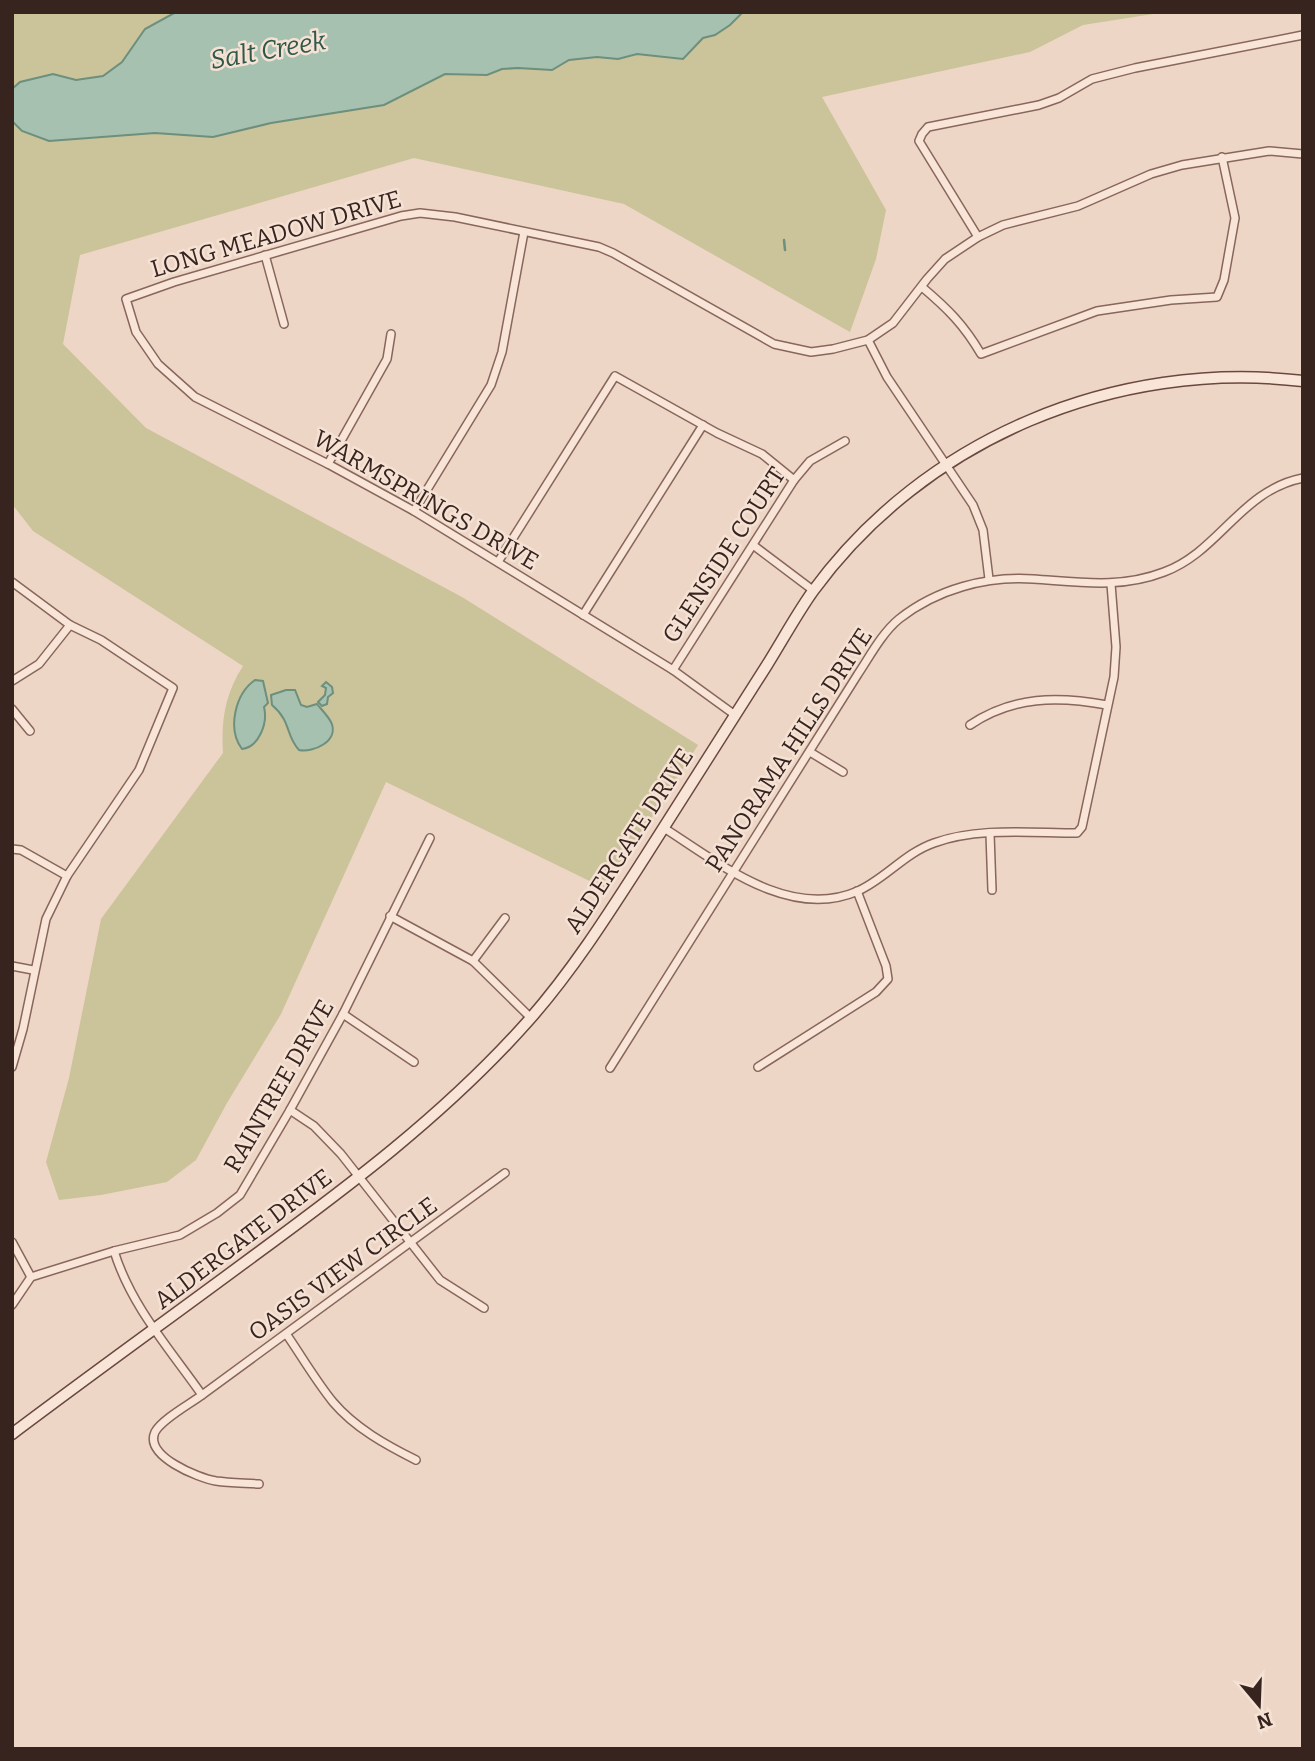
<svg xmlns="http://www.w3.org/2000/svg" width="1315" height="1761" font-family="Bitter,serif">
  <style>
    .green { fill: #cbc399 }
    .water { fill: #a7c1b1; stroke: #6d8f7d; stroke-width: 2 }
    .lines { fill: none; stroke-linecap: round; stroke-linejoin: round }
    .stream { stroke: #6d8f7d; stroke-width: 2.5 }
    .street-casing { stroke: #88665b; stroke-width: 10 }
    .secondary-casing { stroke: #6a483f; stroke-width: 13 }
    .street { stroke: #f8e5d8; stroke-width: 7 }
    .secondary { stroke: #f8e5d8; stroke-width: 10 }
    .labels { text-anchor: middle; stroke-width: 5; stroke-linejoin: round; paint-order: stroke }
    .street-label { font-size: 24px; fill: #38241f; stroke: #f5e2d5 }
    .water-label { font-size: 26px; font-style: italic; fill: #2f5849; stroke: #f5e2d5 }
  </style>
  <rect width="100%" height="100%" fill="#edd6c5"/>
  <!-- green -->
  <path class="green" d="M12,12H1166L1083,25L1030,52L822,97L886,210L876,259L850,332L624,204L414,158L80,255L63,344L146,428L462,597L698,745L606,889L386,782L281,1014L227,1103L196,1160L167,1182L101,1195L59,1200L46,1162L69,1078L101,919L223,753C221,720 225,694 243,666L33,531L12,504Z"/>
  <!-- water -->
  <g class="water">
    <path d="M176,12H743L730,25L715,35L703,38L683,59L637,54L618,59L597,57L569,60L552,70L518,68L502,69L487,75L445,74L384,105L271,123L213,137L155,133L49,141L22,131L12,121V89L20,82L53,74L76,80L103,76L122,62L145,29Z"/>
    <path d="M255,680L263,681L268,703L264,707C268,723 259,747 242,749C227,729 235,694 255,680Z"/>
    <path d="M326,682L332,687L333,693L328,697L327,704L322,706L318,702L325,695L326,688L322,686Z"/>
    <path d="M286,690H295L301,705L307,707L317,704C321,709 328,716 331,722C340,741 313,753 299,750C285,735 292,722 272,705L271,695Z"/>
  </g>
  <g class="lines">
    <!-- stream -->
    <path class="stream" d="M784,240L785,250"/>
    <!-- street casing -->
    <g class="street-casing">
      <g id="street">
        <path d="M978,237L919,141L922,134L928,127L1039,105L1059,98L1092,79L1135,68L1303,35"/>
        <path d="M265,255L284,324"/>
        <path d="M922,287C948,309 964,325 981,354L1097,311L1171,300L1217,297L1224,280L1235,218L1222,157"/>
        <path d="M868,340L887,377L973,505L983,530L989,579"/>
        <path d="M328,464L387,359L391,334"/>
        <path d="M414,511L491,385L502,352L524,232"/>
        <path d="M753,545L814,591"/>
        <path d="M498,562L615,376L717,433L762,454L794,480"/>
        <path d="M12,582L70,625L101,640L173,688L139,770L67,876L46,919L23,1029L12,1067"/>
        <path d="M583,615L703,425"/>
        <path d="M673,670L794,480L810,461L845,441"/>
        <path d="M12,681L39,664L70,625"/>
        <path d="M12,709L30,731"/>
        <path d="M735,715L673,670L414,511L328,464L195,397L158,364L136,332L126,299L174,282L401,216L420,213L455,217L599,247L613,253L774,344L811,352L833,349L868,340L893,323L927,279L945,259L978,237L1003,225L1078,206L1151,174L1182,165L1269,151L1303,154"/>
        <path d="M970,725C1013,696 1058,696 1107,705"/>
        <path d="M810,752L843,772"/>
        <path d="M664,828C719,863 789,921 858,891C885,879 905,853 934,843C978,827 1031,833 1077,833L1082,827L1114,677L1116,647L1111,584"/>
        <path d="M990,834L992,890"/>
        <path d="M12,849L21,850L67,876"/>
        <path d="M390,916L473,961L531,1018"/>
        <path d="M473,961L505,918"/>
        <path d="M12,966L33,970"/>
        <path d="M343,1014L414,1062"/>
        <path d="M758,1067L876,992L888,979L886,966L857,891"/>
        <path d="M610,1068L858,674C870,656 882,633 899,619C937,589 986,576 1033,579C1079,582 1120,589 1164,572C1219,552 1241,490 1303,478"/>
        <path d="M290,1110L314,1126L341,1154L440,1280L484,1308"/>
        <path d="M12,1242L31,1277"/>
        <path d="M114,1251C131,1306 169,1348 202,1395"/>
        <path d="M12,1305L31,1277L114,1251L180,1235L217,1213L240,1195L290,1110L343,1014L430,838"/>
        <path d="M287,1335C302,1357 316,1381 333,1402C355,1428 386,1445 416,1460"/>
        <path d="M259,1484C245,1483 230,1483 216,1481C198,1478 144,1456 155,1432C162,1419 190,1404 202,1395L505,1173"/>
      </g>
    </g>
    <!-- secondary casing -->
    <g class="secondary-casing">
      <path id="secondary" d="M12,1434C89,1376 167,1320 244,1263C345,1189 445,1115 529,1020C573,970 609,913 645,857C686,793 726,729 767,665C782,641 796,615 813,591C925,438 1116,359 1303,381"/>
    </g>
    <!-- street -->
    <use href="#street" class="street"/>
    <!-- secondary -->
    <use href="#secondary" class="secondary"/>
  </g>
  <g class="labels">
    <!-- street labels -->
    <g class="street-label">
      <text transform="translate(276 234) rotate(-16)" y="8">LONG MEADOW DRIVE</text>
      <text transform="translate(426 500) rotate(30)" y="8">WARMSPRINGS DRIVE</text>
      <text transform="translate(724 555) rotate(-57)" y="8">GLENSIDE COURT</text>
      <text transform="translate(789 750) rotate(-57)" y="8">PANORAMA HILLS DRIVE</text>
      <text transform="translate(629 841) rotate(-57)" y="8">ALDERGATE DRIVE</text>
      <text transform="translate(279 1086) rotate(-60)" y="8">RAINTREE DRIVE</text>
      <text transform="translate(243 1239) rotate(-37)" y="8">ALDERGATE DRIVE</text>
      <text transform="translate(343 1269) rotate(-36)" y="8">OASIS VIEW CIRCLE</text>
    </g>
    <!-- water labels -->
    <g class="water-label">
      <text transform="translate(268 50) rotate(-10)" y="9">Salt Creek</text>
    </g>
  </g>
  <!-- border -->
  <rect width="1315" height="1761" fill="none" stroke="#38241f" stroke-width="28"/>
  <!-- north arrow -->
  <g transform="translate(1259 1705) rotate(161)" stroke="#f5e2d5" stroke-width="5" paint-order="stroke">
  <path d="M0-5L12 26L0 18L-12 26Z" fill="#38241f"/>
  <text y="-10" font-size="19" font-weight="bold" text-anchor="middle" fill="#38241f">N</text>
  </g>
</svg>
